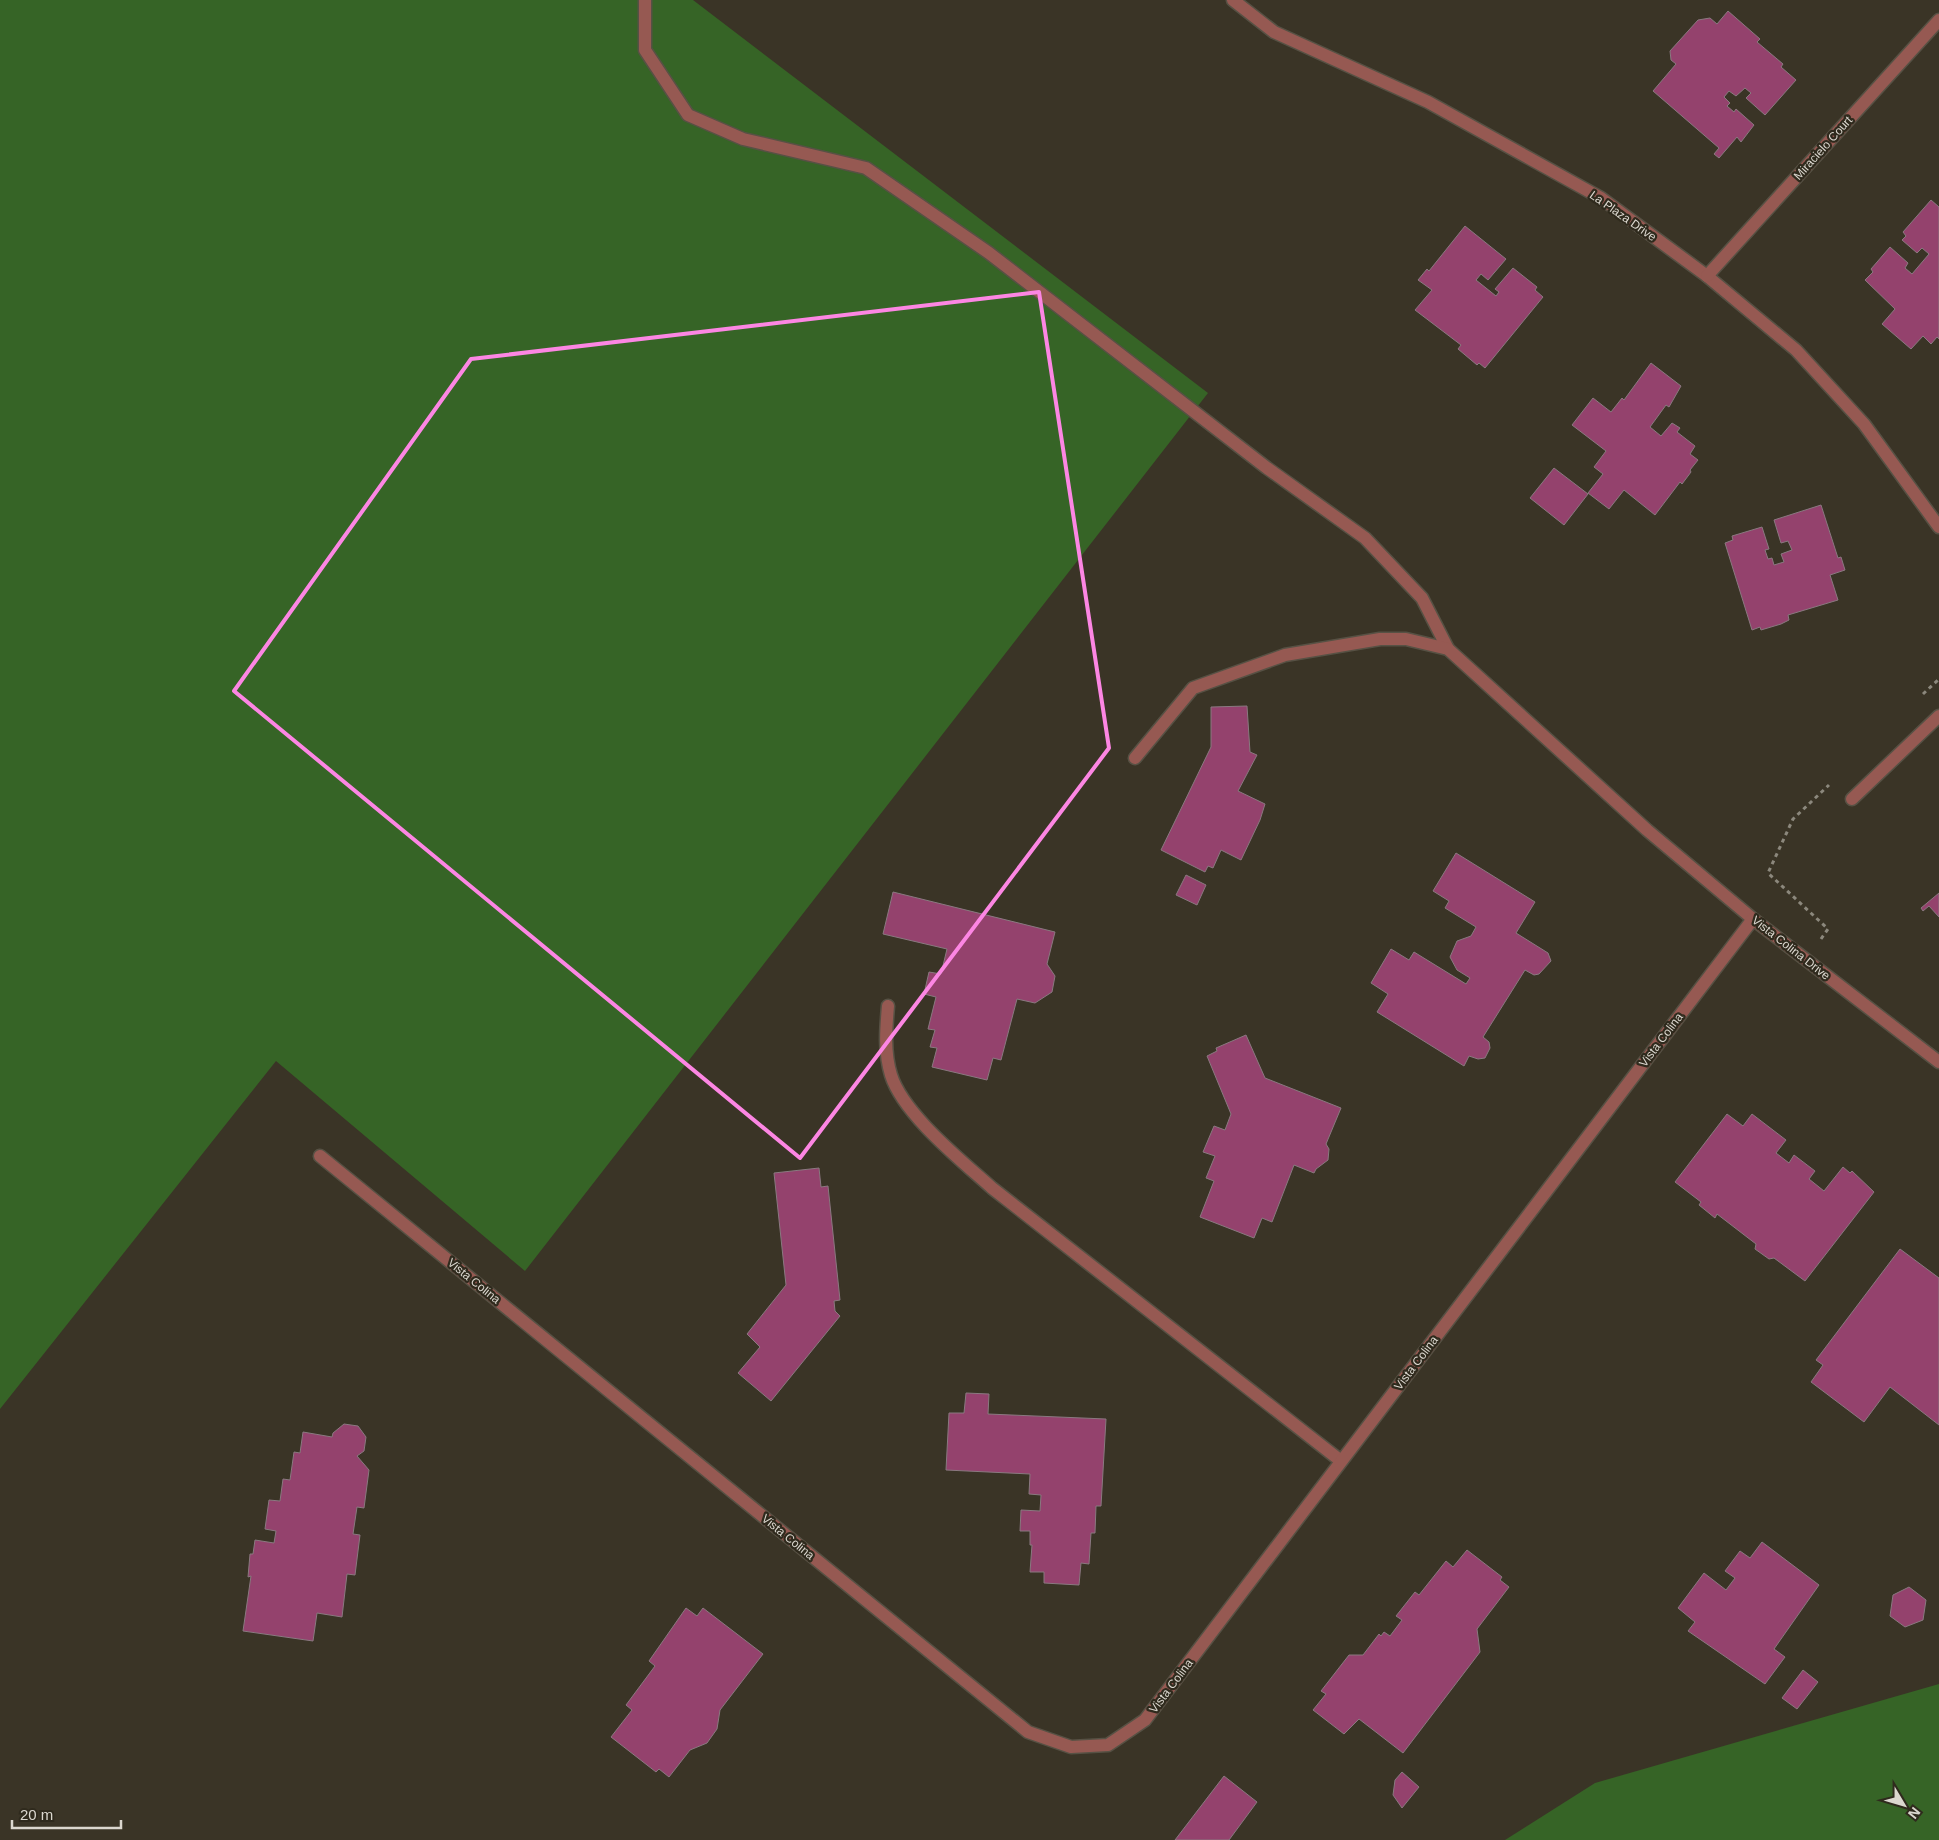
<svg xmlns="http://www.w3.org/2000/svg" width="1939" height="1840" font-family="Helvetica,sans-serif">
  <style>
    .green { fill: #366426 }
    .building { fill: #94426d; stroke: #8a7980 }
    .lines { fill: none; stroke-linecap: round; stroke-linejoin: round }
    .minor-casing { stroke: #575144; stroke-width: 15 }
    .path { stroke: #8c887d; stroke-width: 3; stroke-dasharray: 4 4; stroke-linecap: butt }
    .minor { stroke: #965952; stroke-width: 12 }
    .marked { fill: none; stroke: #fc86e3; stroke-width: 4; stroke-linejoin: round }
    .labels { text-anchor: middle; stroke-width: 4.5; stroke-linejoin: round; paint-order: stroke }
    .street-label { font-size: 12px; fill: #dbd7cf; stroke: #2f2a1d }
  </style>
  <rect width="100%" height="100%" fill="#3a3426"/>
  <!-- green -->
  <g class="green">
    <path d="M0,0H693L1208,393L525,1271L276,1061L0,1409Z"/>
    <path d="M1939,1684V1840H1505L1595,1783Z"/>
  </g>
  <!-- building -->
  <g class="building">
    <path d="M1728,11L1760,39L1757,42L1783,64L1781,67L1796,80L1765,115L1746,98L1751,93L1745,88L1736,96L1729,91L1724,97L1730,103L1727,106L1734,112L1736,109L1754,125L1741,142L1737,137L1719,158L1714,154L1719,148L1653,91L1676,64L1671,60L1670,51L1698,20L1710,18L1717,24Z"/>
    <path d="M1931,200L1939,207V339L1937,337L1931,344L1923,336L1911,349L1882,324L1895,309L1865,280L1873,272L1871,269L1890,247L1908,263L1905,268L1912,274L1929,254L1922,248L1917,253L1902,240L1906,236L1903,232Z"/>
    <path d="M1465,226L1506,259L1488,280L1481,274L1476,280L1496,296L1499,292L1495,289L1513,268L1537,287L1535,290L1543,297L1485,368L1479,363L1477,365L1458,349L1461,345L1415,310L1432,290L1418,280L1427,269L1429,271Z"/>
    <path d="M1651,363L1681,386L1669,407L1666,405L1650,427L1661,436L1672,423L1680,428L1677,432L1695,446L1690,454L1698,460L1690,470L1691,472L1682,484L1680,482L1655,515L1624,490L1609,509L1588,493L1603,474L1594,467L1606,451L1572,425L1593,398L1611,412L1622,398L1624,400Z"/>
    <path d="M1554,468L1588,494L1564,525L1530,498Z"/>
    <path d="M1821,505L1838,558L1841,557L1845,570L1830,575L1838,600L1788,615L1789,620L1781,624L1761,630L1760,627L1752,630L1725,543L1733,540L1732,536L1762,527L1769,549L1765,550L1768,559L1772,558L1774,565L1784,562L1781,554L1792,550L1788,541L1781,543L1774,520Z"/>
    <path d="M1247,706L1250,752L1257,755L1238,791L1265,804L1260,820L1241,860L1221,850L1213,868L1208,866L1205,872L1161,850L1211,747V707Z"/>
    <path d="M1456,853L1535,902L1516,933L1548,953L1551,961L1539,974L1534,975L1525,970L1483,1037L1489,1042L1490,1048L1485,1058L1478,1059L1469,1056L1464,1066L1377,1012L1388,994L1371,983L1391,949L1409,960L1414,952L1466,984L1470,978L1457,970L1450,957L1457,941L1471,936L1476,927L1445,908L1449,901L1433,891Z"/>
    <path d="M1186,875L1206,885L1197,905L1176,895Z"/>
    <path d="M893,892L1055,932L1047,964L1055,976L1052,992L1035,1003L1017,999L1001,1060L993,1058L987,1080L932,1067L937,1048L930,1047L935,1030L928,1029L936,997L924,994L929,972L941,974L947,949L883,934Z"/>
    <path d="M1939,893V917L1929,906L1923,911L1921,908Z"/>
    <path d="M1246,1035L1265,1078L1341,1108L1326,1144L1329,1149L1328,1160L1316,1169L1314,1173L1294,1165L1272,1222L1262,1218L1254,1238L1200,1217L1214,1181L1206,1178L1215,1156L1203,1152L1214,1126L1225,1130L1231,1114L1207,1056L1217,1051L1216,1048Z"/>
    <path d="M1727,1114L1743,1126L1752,1114L1786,1140L1776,1153L1789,1163L1794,1155L1815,1171L1809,1179L1824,1191L1843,1167L1850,1173L1852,1171L1874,1192L1805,1281L1774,1258L1769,1259L1755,1249L1756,1244L1717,1214L1715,1218L1699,1205L1701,1202L1675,1182Z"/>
    <path d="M819,1168L821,1187L828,1186L840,1300L834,1301L835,1311L840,1316L771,1401L738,1373L760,1347L747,1334L786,1285L774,1173Z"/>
    <path d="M1900,1249L1939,1278V1425L1890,1387L1864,1422L1811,1382L1823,1365L1816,1360Z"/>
    <path d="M966,1393L989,1394L988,1414L1106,1419L1101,1506H1096L1095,1533H1091L1089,1564L1081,1563L1079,1585L1044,1583V1572H1030L1032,1545H1030V1531H1020L1021,1510L1040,1511L1041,1495L1029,1494L1030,1474L946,1470L949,1413H964Z"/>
    <path d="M344,1424L358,1426L366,1437L364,1451L357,1456L369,1470L364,1508L357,1507L353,1534L360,1535L355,1575L347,1574L342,1617L317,1613L313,1641L243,1631L251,1576L248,1577L250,1554H253L255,1540L274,1543L276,1531L265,1529L269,1500L280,1501L283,1479L290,1480L294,1452L300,1453L303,1432L332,1437L333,1433Z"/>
    <path d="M1762,1542L1819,1585L1774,1649L1785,1657L1765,1684L1688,1631L1695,1622L1678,1608L1704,1573L1726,1590L1735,1578L1725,1571L1740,1551L1750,1558Z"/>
    <path d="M1467,1550L1502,1577L1500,1580L1509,1587L1477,1629L1480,1652L1403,1753L1359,1719L1344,1734L1313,1710L1326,1694L1321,1691L1349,1655H1363L1379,1634L1381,1636L1384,1632L1390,1636L1402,1620L1396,1616L1415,1592L1419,1595L1446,1561L1453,1567Z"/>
    <path d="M1909,1587L1926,1600L1923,1620L1905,1627L1890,1616L1893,1595Z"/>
    <path d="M686,1608L697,1616L703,1608L763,1654L720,1710L717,1729L707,1743L690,1750L669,1777L659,1769L656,1772L611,1737L632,1710L626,1705L655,1666L649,1661Z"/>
    <path d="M1803,1670L1818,1682L1797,1709L1782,1698Z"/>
    <path d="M1402,1772L1419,1787L1402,1808L1393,1795L1395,1780Z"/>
    <path d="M1224,1776L1257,1802L1229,1840H1175Z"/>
  </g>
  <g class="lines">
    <!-- minor casing -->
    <g class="minor-casing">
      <g id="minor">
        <path d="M645,0V50L688,115L743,139L866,168L989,253L1267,468L1365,538L1422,598L1448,649"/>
        <path d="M1233,0L1274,32L1428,102L1601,198L1707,276L1796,350L1864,424L1939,527"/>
        <path d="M1707,276L1939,20"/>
        <path d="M1135,758L1193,688L1285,655L1380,639H1406L1448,649L1647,830L1753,919L1939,1062"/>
        <path d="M1852,799L1939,716"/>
        <path d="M888,1006C886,1029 884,1052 891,1075C903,1114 962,1161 992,1188L1341,1461"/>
        <path d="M320,1156L1028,1732L1071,1747L1108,1745L1145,1720L1753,919"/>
      </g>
    </g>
    <!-- path -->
    <g class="path">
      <path d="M1923,694L1939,679"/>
      <path d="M1821,939L1828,929L1768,873L1793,819L1829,785"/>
    </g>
    <!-- minor -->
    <use href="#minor" class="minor"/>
  </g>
  <!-- marked area -->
  <path class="marked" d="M1039,292L1109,748L800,1158L234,691L471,359Z"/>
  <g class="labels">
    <!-- street labels -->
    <g class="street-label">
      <text transform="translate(1823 148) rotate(-48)" y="4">Miracielo Court</text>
      <text transform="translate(1623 216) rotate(35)" y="4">La Plaza Drive</text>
      <text transform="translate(1791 948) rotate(38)" y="4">Vista Colina Drive</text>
      <text transform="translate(1661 1040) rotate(-53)" y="4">Vista Colina</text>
      <text transform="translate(474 1281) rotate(39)" y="4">Vista Colina</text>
      <text transform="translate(1416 1363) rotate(-53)" y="4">Vista Colina</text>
      <text transform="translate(788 1537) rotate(39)" y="4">Vista Colina</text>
      <text transform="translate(1171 1686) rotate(-53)" y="4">Vista Colina</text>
    </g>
  </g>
  <!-- north arrow -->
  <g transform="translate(1904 1805) rotate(128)" stroke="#2f2a1d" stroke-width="4" paint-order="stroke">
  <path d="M0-4L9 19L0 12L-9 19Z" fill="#dbd7cf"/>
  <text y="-8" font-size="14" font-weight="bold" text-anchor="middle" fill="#dbd7cf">N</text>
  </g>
  <!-- scale -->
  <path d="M12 1820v8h109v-8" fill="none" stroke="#dbd7cf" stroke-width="2.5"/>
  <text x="20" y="1820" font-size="15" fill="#dbd7cf" stroke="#2f2a1d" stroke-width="4" paint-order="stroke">20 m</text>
</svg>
